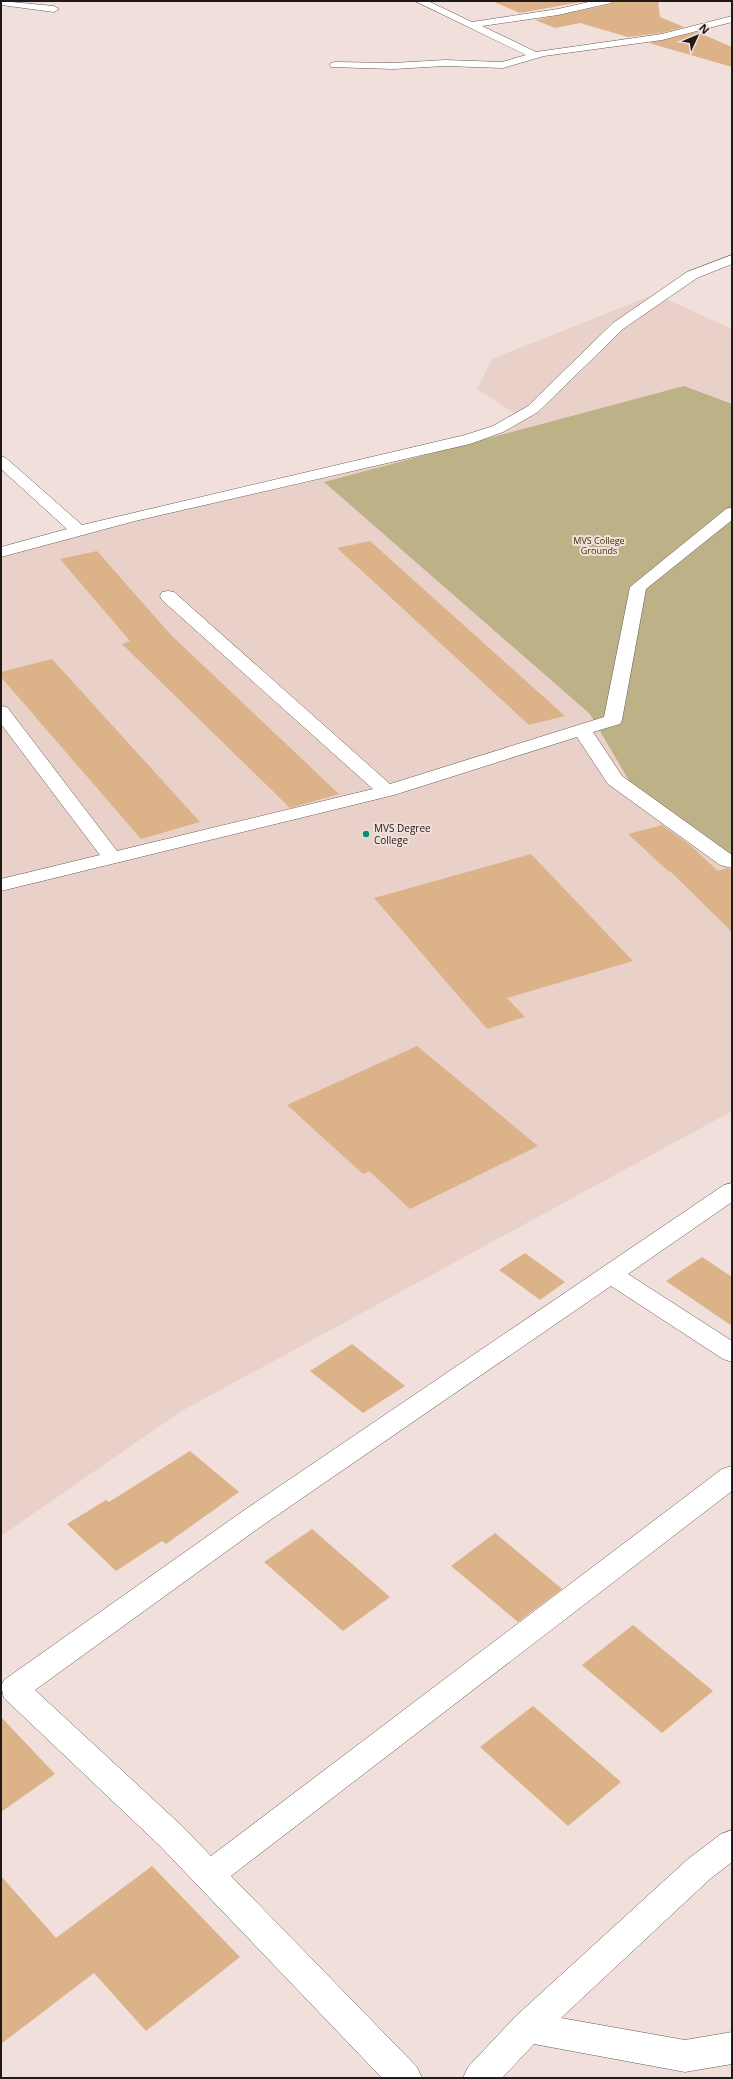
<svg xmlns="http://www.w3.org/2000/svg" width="733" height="2079" font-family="'Open Sans',sans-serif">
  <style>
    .built { fill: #e9d1c9 }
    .green { fill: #bdb187 }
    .building { fill: #dcb289 }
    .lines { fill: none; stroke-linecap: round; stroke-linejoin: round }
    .minor-casing { stroke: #685a55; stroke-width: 1 }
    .minor { fill: #fff; fill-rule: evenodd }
    .poi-dot { fill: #028e77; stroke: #f0dfda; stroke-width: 1.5 }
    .labels { text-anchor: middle; stroke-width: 4; stroke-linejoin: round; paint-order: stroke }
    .far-park-label { font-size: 9px; fill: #3f3306; stroke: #f0dfda }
    .poi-label { font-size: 10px; fill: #1f1917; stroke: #f0dfda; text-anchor: start }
  </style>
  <rect width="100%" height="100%" fill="#f0dfda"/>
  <!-- built -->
  <path class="built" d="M655,294L732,329V1111L180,1412L1,1536V557L524,420L477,389L492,359Z"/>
  <!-- green -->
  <path class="green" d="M684,386L732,404V867L631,784L590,714L324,482Z"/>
  <!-- building -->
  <g class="building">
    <path d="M492,1H586L520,13Z"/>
    <path d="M613,1H658L660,17L684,27L662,33L628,37L580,23L555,28L535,20L611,4Z"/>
    <path d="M697,32L732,47V67L649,43Z"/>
    <path d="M370,541L565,716L529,725L337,548Z"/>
    <path d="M97,551L171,635L339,794L290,808L122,644L130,641L60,559Z"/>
    <path d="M52,659L200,822L141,839L1,677V672Z"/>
    <path d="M662,825L690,845L718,871L727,868L732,869V932L670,871L669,872L628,834Z"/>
    <path d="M531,854L633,961L507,998L525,1017L487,1029L374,898Z"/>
    <path d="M417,1046L538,1146L410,1209L369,1171L363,1174L287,1105Z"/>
    <path d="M525,1253L565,1282L540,1300L499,1270Z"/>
    <path d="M702,1257L732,1277V1326L666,1281Z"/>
    <path d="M352,1344L405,1386L363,1413L310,1371Z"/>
    <path d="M190,1451L239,1492L166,1544L162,1541L116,1571L67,1524L106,1500L109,1502Z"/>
    <path d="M312,1529L390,1597L343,1631L264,1562Z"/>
    <path d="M495,1533L562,1589L518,1622L451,1566Z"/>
    <path d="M633,1625L713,1691L662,1733L582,1665Z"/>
    <path d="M533,1706L621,1782L568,1826L480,1747Z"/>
    <path d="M1,1717L55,1774L1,1812Z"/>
    <path d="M152,1866L240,1957L146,2031L94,1973L1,2044V1876L56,1938Z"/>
  </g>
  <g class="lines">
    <!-- minor casing -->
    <g class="minor-casing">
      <g id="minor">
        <path d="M1,1L54,6L59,9L54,12L1,5Z"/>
        <path d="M415,1H428L472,22L558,9L593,1H612L611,3L558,15L482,26L536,52L662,34L732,16V22L662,40L544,56L503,68L445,66L393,69L331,67L330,65L331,63L335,62L393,63L445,60L502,62L526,55Z"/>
        <path d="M732,255V264L697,278L623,329L538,412L503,432L470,444L135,521L1,557V547L67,529L1,469V456L6,458L82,525L465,435L493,426L528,406L613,323L687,272Z"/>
        <path d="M732,507V520L646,589L622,720L620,724L593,732L622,776L732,855V868L720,865L608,784L577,737L394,795L1,891V879L100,855L1,724V706L7,707L117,851L373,789L162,600L160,596L162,592L168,591L174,592L390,784L604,717L630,587L726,509Z"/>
        <path d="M732,1183V1202L628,1274L732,1341V1362L723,1359L611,1286L263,1525L35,1690L182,1826L211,1856L722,1469L732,1466V1491L231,1876L417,2067L422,2078H382L160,1846L4,1698L1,1686L4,1680L243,1511L724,1185Z"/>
        <path d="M732,1830V1862L710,1879L561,2018L685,2040L732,2032V2064L685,2072L534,2044L502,2078H463L468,2067L516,2016L688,1859L721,1834Z"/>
      </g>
    </g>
    <!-- minor -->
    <use href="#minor" class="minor"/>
  </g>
  <!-- markers -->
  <circle class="poi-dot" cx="366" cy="834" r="4"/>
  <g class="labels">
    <!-- far-park labels -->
    <g class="far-park-label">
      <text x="599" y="544">MVS College<tspan x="599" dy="10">Grounds</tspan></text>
    </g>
    <!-- poi labels -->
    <g class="poi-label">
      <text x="374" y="832">MVS Degree<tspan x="374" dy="12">College</tspan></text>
    </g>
  </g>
  <!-- border -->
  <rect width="733" height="2079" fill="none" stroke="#1f1917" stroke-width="4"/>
  <!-- north arrow -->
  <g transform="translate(697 36) rotate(46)" stroke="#f0dfda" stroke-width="3" paint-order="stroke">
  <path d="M0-3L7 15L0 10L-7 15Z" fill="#1f1917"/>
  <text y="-6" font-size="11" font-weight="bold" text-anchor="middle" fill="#1f1917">N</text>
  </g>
</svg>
